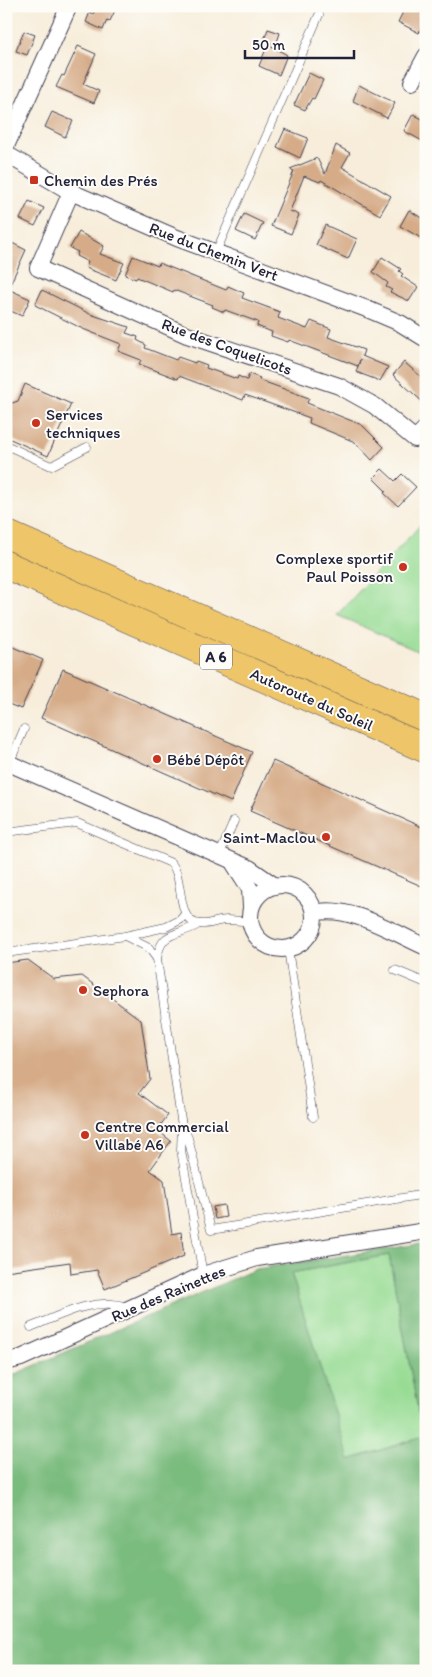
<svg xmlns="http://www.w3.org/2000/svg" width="432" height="1677" font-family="Itim,sans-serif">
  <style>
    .green { fill: #98dc94; stroke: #5d7f68 }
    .forest { fill: #7abc7e; stroke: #4e6f5c; fill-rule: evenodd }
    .building { fill: #d6ac88 }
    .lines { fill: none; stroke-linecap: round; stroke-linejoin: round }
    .service-casing { stroke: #424053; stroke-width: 9 }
    .minor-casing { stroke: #424053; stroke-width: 18 }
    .motorway-casing { stroke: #424053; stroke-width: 29 }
    .service { stroke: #fff; stroke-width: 8 }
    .minor { stroke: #fff; stroke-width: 16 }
    .motorway { stroke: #eec569; stroke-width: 28 }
    .poi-dot { fill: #c8321e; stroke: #fdfcf7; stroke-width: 2 }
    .labels { text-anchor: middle; stroke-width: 4; stroke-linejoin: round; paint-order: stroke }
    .shield { fill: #fdfcf7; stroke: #646373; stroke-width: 1 }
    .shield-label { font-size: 15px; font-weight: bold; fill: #22223b }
    .poi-label { font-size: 16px; fill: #22223b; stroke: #fdfcf7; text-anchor: start }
    .street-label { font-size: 16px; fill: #22223b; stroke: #fdfcf7 }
  </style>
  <rect width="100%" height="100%" fill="#fdfcf7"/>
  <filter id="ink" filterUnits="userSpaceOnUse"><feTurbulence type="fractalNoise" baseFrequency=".02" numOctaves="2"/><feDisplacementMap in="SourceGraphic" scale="10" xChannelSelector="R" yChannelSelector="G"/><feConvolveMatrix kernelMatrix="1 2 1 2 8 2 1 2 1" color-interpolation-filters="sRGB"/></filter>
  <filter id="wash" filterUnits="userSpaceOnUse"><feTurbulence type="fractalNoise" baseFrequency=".0096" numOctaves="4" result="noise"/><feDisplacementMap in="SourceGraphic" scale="20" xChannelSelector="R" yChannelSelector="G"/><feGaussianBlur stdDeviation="1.12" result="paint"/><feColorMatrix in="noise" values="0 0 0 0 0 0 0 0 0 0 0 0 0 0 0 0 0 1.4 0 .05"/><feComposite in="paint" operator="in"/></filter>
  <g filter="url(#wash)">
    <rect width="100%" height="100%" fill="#f7edda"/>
    <!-- green -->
    <g class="green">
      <path d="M426,519V655L337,615Z"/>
      <path d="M389,1255L423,1437L348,1460L291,1273Z"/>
    </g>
    <!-- forest -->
    <path class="forest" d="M426,1243V1671H6V1378L256,1269ZM389,1255L423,1437L349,1460L291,1273Z"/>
    <g id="blocks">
      <!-- building -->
      <g class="building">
        <path d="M97,6H117L110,21L107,20L103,30L86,22L90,12L93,14Z"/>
        <path d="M406,6L426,15L419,33L398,22Z"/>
        <path d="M268,29L280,33L276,45L264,40Z"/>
        <path d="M24,31L35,35L27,55L16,51Z"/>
        <path d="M268,44L287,55L279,75L259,66Z"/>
        <path d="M78,46L96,54L83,84L99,91L94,103L56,87L62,75L64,76Z"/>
        <path d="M309,73L323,80L314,99L312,98L305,110L294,105Z"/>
        <path d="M359,85L395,103L387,118L353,101Z"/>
        <path d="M52,112L73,121L65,137L45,127Z"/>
        <path d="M413,114L426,121V143L404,131Z"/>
        <path d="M285,129L308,138L300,158L277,147Z"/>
        <path d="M336,145L350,153L342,167L391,196L380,215L321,180L320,182L304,176L290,211L299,215L291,234L271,226L294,171L290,169L317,158L325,174Z"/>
        <path d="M29,201L44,208L35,226L20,219Z"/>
        <path d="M409,210L426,221V241L400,226Z"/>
        <path d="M244,214L263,223L255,240L236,231Z"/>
        <path d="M325,225L357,239L348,259L316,245Z"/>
        <path d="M79,232L104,246L100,254L124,263L116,280L86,268L88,262L76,256L78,252L70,248Z"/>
        <path d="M12,243L26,250L8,289L30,299L22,316L6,309V256Z"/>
        <path d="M133,256L158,266L159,263L226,290L228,286L244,293L242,298L280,312L278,318L307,329L311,321L331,329L328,337L364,350L362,356L388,367L380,381L356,372L360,360L358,366L289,340L288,342L271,336L272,332L257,326L258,322L225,310L224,312L212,307L213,305L174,290L173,292L137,277L136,279L125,275Z"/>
        <path d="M382,257L401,269L399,271L403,274L401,276L418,287L409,301L390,292L392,290L386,287L388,283L373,272Z"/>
        <path d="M42,290L90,314L129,327L126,333L138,337L137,340L146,345L145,348L176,360L178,357L195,363L196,361L207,365L206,368L237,379L238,376L247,380L249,374L260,378L259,380L309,398L307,403L362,425L384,447L372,460L355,442L309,423L310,418L245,395L243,400L179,376L178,379L139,364L141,360L118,351L121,344L83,329L35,305Z"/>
        <path d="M404,362L426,381V405L393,375Z"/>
        <path d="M25,384L71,404L48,456L6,437V427L10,418L6,405L18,401Z"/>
        <path d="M382,469L395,481L402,474L416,487L398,506L384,493L386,491L373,478Z"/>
        <path d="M6,644L43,660L21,709L6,703Z"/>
        <path d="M63,669L252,752L231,802L41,718Z"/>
        <path d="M273,761L426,829V888L250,811Z"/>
        <path d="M28,960L54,979L82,976L141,1020L150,1079L139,1093L168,1115L157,1130L171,1141L150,1170L164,1180L172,1234L181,1232L184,1256L105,1289L97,1270L71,1274L70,1262L6,1271V963Z"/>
        <path d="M224,1205L226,1217L215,1219L213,1207Z"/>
      </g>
    </g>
  </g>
  <g filter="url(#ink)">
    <use href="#blocks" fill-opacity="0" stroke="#424053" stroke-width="1"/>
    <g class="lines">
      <!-- service casing -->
      <g class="service-casing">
        <g id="service">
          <path d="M216,252L319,15"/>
          <path d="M6,445L51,466L87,447"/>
          <path d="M9,764L24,729"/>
          <path d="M6,832L77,823L171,863C185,878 175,923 200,924C209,925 218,920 227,920C234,920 242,921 250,922"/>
          <path d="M219,856L234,821"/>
          <path d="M199,924C178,937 161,929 157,959L182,1126L181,1150L203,1275"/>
          <path d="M125,936L149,948L157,959"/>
          <path d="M288,949L313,1117"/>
          <path d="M6,953L125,936L166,927L180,920L185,914"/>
          <path d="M395,970L426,983"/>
          <path d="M183,1127L188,1138L211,1230L426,1194"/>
          <path d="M31,1327C61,1315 95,1296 127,1307"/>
        </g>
      </g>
      <!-- minor casing -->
      <g class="minor-casing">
        <g id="minor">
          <path d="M412,82L426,56"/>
          <path d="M6,146L69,6"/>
          <path d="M6,154L71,192L177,238L367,309L400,323L426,339"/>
          <path d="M71,192L38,268L187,335L339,386L375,406L415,439L426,428"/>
          <path d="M6,762L249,868L275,886"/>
          <path d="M234,864L250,889L251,907"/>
          <circle cx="282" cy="917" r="32"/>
          <path d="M314,913C349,904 394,933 426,947"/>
          <path d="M6,1362L21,1358L203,1275L257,1258L426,1231"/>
        </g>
      </g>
      <!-- motorway casing -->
      <g class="motorway-casing">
        <g id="motorway">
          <path d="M6,534L426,718"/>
          <path d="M6,565L426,749"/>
        </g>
      </g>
      <!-- service -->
      <use href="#service" class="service"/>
      <!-- minor -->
      <use href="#minor" class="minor"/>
      <!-- motorway -->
      <use href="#motorway" class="motorway"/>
    </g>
  </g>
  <!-- markers -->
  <g class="poi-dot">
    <rect x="29" y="175" width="10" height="10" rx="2.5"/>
    <circle cx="36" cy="423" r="5"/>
    <circle cx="403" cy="567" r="5"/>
    <circle cx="157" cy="759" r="5"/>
    <circle cx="326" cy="837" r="5"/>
    <circle cx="83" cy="990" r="5"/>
    <circle cx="85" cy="1135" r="5"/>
  </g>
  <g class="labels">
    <!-- shield labels -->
    <rect class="shield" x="200" y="644.5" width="32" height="25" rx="4"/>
    <g class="shield-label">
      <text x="216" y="662">A 6</text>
    </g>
    <!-- poi labels -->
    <g class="poi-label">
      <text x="44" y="186">Chemin des Prés</text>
      <text x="46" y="420">Services<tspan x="46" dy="18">techniques</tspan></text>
      <text x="393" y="564" text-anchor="end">Complexe sportif<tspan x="393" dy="18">Paul Poisson</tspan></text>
      <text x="167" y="765">Bébé Dépôt</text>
      <text x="316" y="843" text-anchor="end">Saint-Maclou</text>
      <text x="93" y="996">Sephora</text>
      <text x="95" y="1132">Centre Commercial<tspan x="95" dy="18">Villabé A6</tspan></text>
    </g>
    <!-- street labels -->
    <g class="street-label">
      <text transform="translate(214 251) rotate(21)" y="6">Rue du Chemin Vert</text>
      <text transform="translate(227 346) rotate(20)" y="6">Rue des Coquelicots</text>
      <text transform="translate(312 699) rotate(24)" y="6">Autoroute du Soleil</text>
      <text transform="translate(168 1293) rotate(-23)" y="6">Rue des Rainettes</text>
    </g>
  </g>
  <!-- margin -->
  <rect width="432" height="1677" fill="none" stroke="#fdfcf7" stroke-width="25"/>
  <!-- scale -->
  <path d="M245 50v8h109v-8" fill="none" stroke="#22223b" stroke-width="2.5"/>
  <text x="252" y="50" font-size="15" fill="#22223b" stroke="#fdfcf7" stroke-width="4" paint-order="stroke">50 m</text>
</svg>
